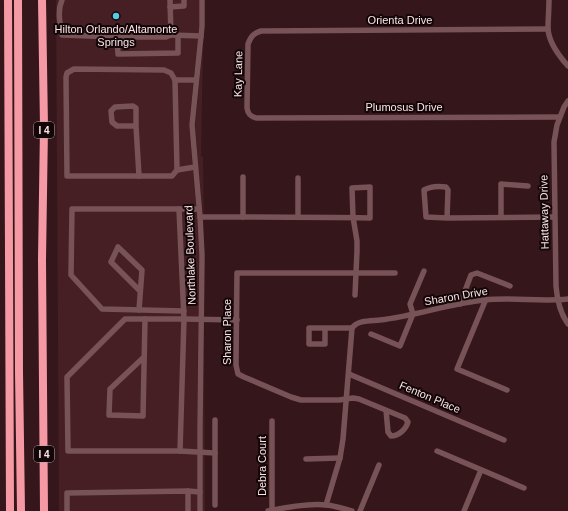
<svg xmlns="http://www.w3.org/2000/svg" width="568" height="511" font-family="Arial,sans-serif">
  <style>
    .built { fill: #451f24 }
    .lines { fill: none; stroke-linecap: round; stroke-linejoin: round }
    .minor { stroke: #775256; stroke-width: 5.5 }
    .highway { stroke: #f59aa4; stroke-width: 8 }
    .poi-dot { fill: #58c9e4; stroke: #130608; stroke-width: 1.5 }
    .labels { text-anchor: middle; stroke-width: 4; stroke-linejoin: round; paint-order: stroke }
    .shield { fill: #130608; stroke: #b5a2a3; stroke-width: 1 }
    .shield-label { font-size: 10px; font-weight: bold; fill: #fbe5e6 }
    .street-label { font-size: 11px; fill: #fbe5e6; stroke: #130608 }
    .poi-label { font-size: 11px; fill: #fbe5e6; stroke: #130608 }
  </style>
  <rect width="100%" height="100%" fill="#35161a"/>
  <!-- built -->
  <g class="built">
    <path d="M56,0H199V25L189,125L197,217L199,255L197,426V511H59Z"/>
    <path d="M203,44L201,156L203,157L204,235L203,217L195,125Z"/>
    <path d="M204,330L205,511H203V426Z"/>
  </g>
  <g class="lines">
    <!-- minor -->
    <g class="minor">
      <path d="M62,0C57,11 60,23 62,35L117,37L118,54L178,53V36"/>
      <path d="M170,0L171,35L201,36"/>
      <path d="M549,0C549,10 548,20 548,29C549,43 559,56 568,66"/>
      <path d="M170,7L184,6V0"/>
      <path d="M548,29L261,31C254,33 251,36 248,44L247,108C248,114 250,116 256,118L559,117"/>
      <path d="M117,37H166L171,35"/>
      <path d="M175,80L177,170"/>
      <path d="M568,101L564,107L557,125L554,142L556,286C557,299 560,313 568,324"/>
      <path d="M136,126V108L133,106L115,107L111,111L112,122L117,126H136L139,176"/>
      <path d="M195,167L177,170L172,176H67L66,77L67,73L74,69L164,70L171,73L175,80H196"/>
      <path d="M243,177V217"/>
      <path d="M179,209L184,319L180,451"/>
      <path d="M200,217C257,217 313,217 370,218V187L352,188L353,217L357,241V251L355,295"/>
      <path d="M298,217V178"/>
      <path d="M501,217V184L528,186"/>
      <path d="M447,218L448,190L446,187C439,186 431,186 424,190L426,217L447,218L554,217"/>
      <path d="M486,299L457,369L507,390"/>
      <path d="M460,304L471,275L477,273L510,286"/>
      <path d="M139,310L142,270L118,247L111,262L140,291"/>
      <path d="M184,311L102,309L71,275L72,209H199"/>
      <path d="M325,328V344H309V328H352"/>
      <path d="M371,334L400,346L413,314L410,304L424,271"/>
      <path d="M144,357L110,389L109,415L143,416L145,319"/>
      <path d="M349,374L504,440"/>
      <path d="M386,410L388,432L391,436C399,436 406,429 408,422L405,418L359,399L353,398L339,400H301L291,397L244,377L238,374L236,365L237,273H395"/>
      <path d="M272,421V510"/>
      <path d="M437,451L524,488"/>
      <path d="M215,453L180,451H68L67,377L125,319H184L237,320"/>
      <path d="M306,459L340,458"/>
      <path d="M215,505V420"/>
      <path d="M326,505L340,458L343,439L352,328C358,320 370,321 380,320C416,316 450,303 485,300C512,297 541,302 568,299"/>
      <path d="M67,511V493L188,491L200,492"/>
      <path d="M188,511V491"/>
      <path d="M200,511V426L202,255L200,217L192,125L202,26V0"/>
      <path d="M268,511C287,507 308,503 327,505C336,506 344,509 352,511"/>
      <path d="M360,511L379,465"/>
      <path d="M464,511L481,470"/>
    </g>
    <!-- highway -->
    <g class="highway">
      <path d="M8,0L10,511"/>
      <path d="M18,0L19,372L21,511"/>
      <path d="M42,0L44,127L42,260L44,511"/>
    </g>
  </g>
  <!-- markers -->
  <circle class="poi-dot" cx="116" cy="16" r="4"/>
  <g class="labels">
    <!-- shield labels -->
    <g class="shield">
      <rect x="34" y="122" width="20" height="16" rx="3"/>
      <rect x="34" y="446" width="20" height="16" rx="3"/>
    </g>
    <g class="shield-label">
      <text x="44" y="134">I 4</text>
      <text x="44" y="458">I 4</text>
    </g>
    <!-- street labels -->
    <g class="street-label">
      <text x="400" y="24">Orienta Drive</text>
      <text transform="translate(238 74) rotate(-89)" y="4">Kay Lane</text>
      <text x="404" y="111">Plumosus Drive</text>
      <text transform="translate(544 212) rotate(-91)" y="4">Hattaway Drive</text>
      <text transform="translate(190 255) rotate(-92)" y="4">Northlake Boulevard</text>
      <text transform="translate(456 296) rotate(-10)" y="4">Sharon Drive</text>
      <text transform="translate(227 332) rotate(-90)" y="4">Sharon Place</text>
      <text transform="translate(430 397) rotate(23)" y="4">Fenton Place</text>
      <text transform="translate(262 466) rotate(-90)" y="4">Debra Court</text>
    </g>
    <!-- poi labels -->
    <g class="poi-label">
      <text x="116" y="33">Hilton Orlando/Altamonte<tspan x="116" dy="13">Springs</tspan></text>
    </g>
  </g>
</svg>
